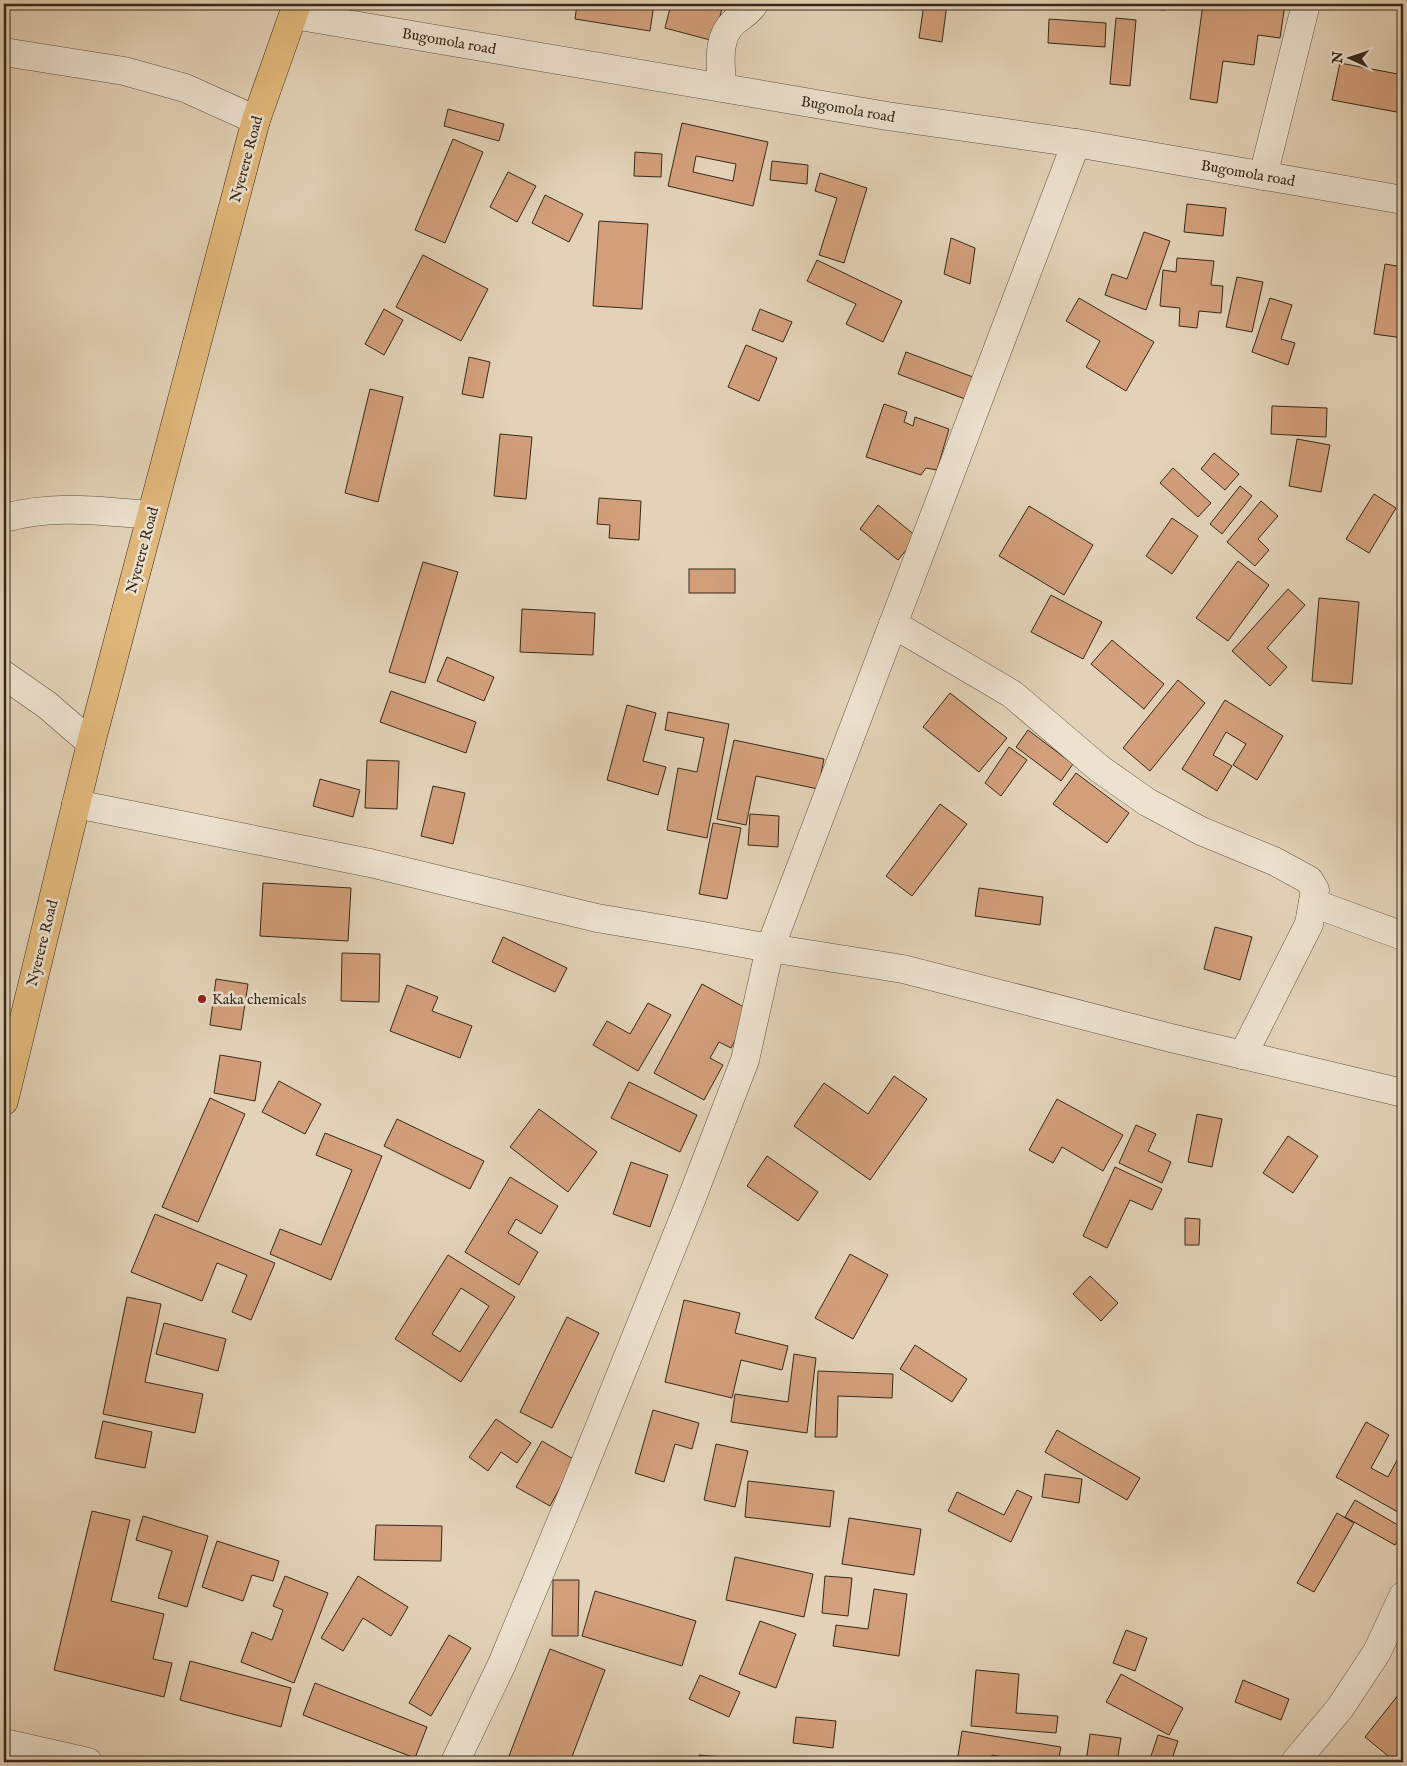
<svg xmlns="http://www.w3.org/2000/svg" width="1407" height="1766" font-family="'IM FELL English',serif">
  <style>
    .building { fill: #d29f7a; stroke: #36291b; fill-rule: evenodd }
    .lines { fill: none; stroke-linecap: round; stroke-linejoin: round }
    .minor-casing { stroke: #615342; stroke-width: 29 }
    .trunk-casing { stroke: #36291b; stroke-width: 29 }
    .minor { stroke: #ede2d0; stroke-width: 28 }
    .trunk { stroke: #e2b97c; stroke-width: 28 }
    .poi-dot { fill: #8f2418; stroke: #ede2d0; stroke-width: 2 }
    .labels { text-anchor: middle; stroke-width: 5; stroke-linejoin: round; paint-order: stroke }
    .street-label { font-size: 15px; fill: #36291b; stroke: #ede2d0 }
    .poi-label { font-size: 15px; fill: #36291b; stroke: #ede2d0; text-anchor: start }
  </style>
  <rect width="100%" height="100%" fill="#e3d2b7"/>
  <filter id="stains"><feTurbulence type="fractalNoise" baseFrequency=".004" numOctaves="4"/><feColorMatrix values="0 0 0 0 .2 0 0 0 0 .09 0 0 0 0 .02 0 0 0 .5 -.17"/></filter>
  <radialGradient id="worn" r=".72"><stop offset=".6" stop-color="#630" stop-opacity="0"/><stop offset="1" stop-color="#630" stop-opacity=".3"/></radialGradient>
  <!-- building -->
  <g class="building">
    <path d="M577,4H654L650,31L575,19Z"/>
    <path d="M671,4H723L714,41L665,28Z"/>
    <path d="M924,4H947L942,42L919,38Z"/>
    <path d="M1141,4H1165V10L1140,8Z"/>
    <path d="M1203,4H1285L1280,38L1258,35L1254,65L1223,61L1217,103L1190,99Z"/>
    <path d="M1116,18L1136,20L1130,86L1110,84Z"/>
    <path d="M1049,19L1106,23L1105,47L1048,43Z"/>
    <path d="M1340,63L1403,75L1402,113L1332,100Z"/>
    <path d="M448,109L504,124L499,141L444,126Z"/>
    <path d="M682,123L768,142L753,206L668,186ZM696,156L736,164L733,181L693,172Z"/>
    <path d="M453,139L483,152L445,243L415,230Z"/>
    <path d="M635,152L662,154L661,177L634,176Z"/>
    <path d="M772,161L808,165L807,184L770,180Z"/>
    <path d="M508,172L536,186L517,222L490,207Z"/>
    <path d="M820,173L867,188L844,263L819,255L837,198L815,191Z"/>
    <path d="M545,195L583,214L569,242L532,223Z"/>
    <path d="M1187,204L1226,208L1223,236L1184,232Z"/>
    <path d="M599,221L648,224L642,309L593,306Z"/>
    <path d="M1144,232L1170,241L1146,310L1105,295L1112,274L1127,279Z"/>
    <path d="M951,238L975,248L970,284L944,274Z"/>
    <path d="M423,255L488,289L461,341L396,307Z"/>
    <path d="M1177,258L1214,261L1211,285L1223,286L1221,313L1199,311L1197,328L1179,326L1180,308L1160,306L1163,270L1176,272Z"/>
    <path d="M817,260L902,301L883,342L846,324L856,304L807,281Z"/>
    <path d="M1385,264L1403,267V338L1374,334Z"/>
    <path d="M1237,277L1263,282L1252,332L1226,327Z"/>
    <path d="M1079,298L1154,342L1126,391L1086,367L1100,341L1066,321Z"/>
    <path d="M1270,298L1292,305L1281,339L1295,343L1288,365L1252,352Z"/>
    <path d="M384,309L403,320L384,355L365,344Z"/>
    <path d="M760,309L792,322L783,342L752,330Z"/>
    <path d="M746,345L777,358L759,401L728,387Z"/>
    <path d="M906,352L973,377L965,399L898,374Z"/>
    <path d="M469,357L490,362L483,398L462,394Z"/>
    <path d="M370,389L403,397L378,502L345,493Z"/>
    <path d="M884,404L907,412L904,422L913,426L915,417L949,429L937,470L926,468L921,475L866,457Z"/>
    <path d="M1272,406L1327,408L1326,437L1271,434Z"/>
    <path d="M500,434L532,437L526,499L494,496Z"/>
    <path d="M1297,439L1330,445L1321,492L1289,486Z"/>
    <path d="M1214,453L1239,474L1225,490L1201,469Z"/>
    <path d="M1173,468L1211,503L1198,517L1160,483Z"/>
    <path d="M1240,486L1252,496L1222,534L1210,524Z"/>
    <path d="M1374,494L1396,508L1369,553L1346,539Z"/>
    <path d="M599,498L641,501L639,540L609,538L610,525L597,524Z"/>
    <path d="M1261,501L1278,516L1258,539L1269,550L1255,566L1227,542Z"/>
    <path d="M878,505L917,537L898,560L860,529Z"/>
    <path d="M1029,506L1093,545L1064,595L999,556Z"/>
    <path d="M1172,518L1198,536L1172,574L1146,556Z"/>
    <path d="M1238,561L1269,585L1228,641L1196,618Z"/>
    <path d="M423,562L458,572L425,683L389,672Z"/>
    <rect x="689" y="569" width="46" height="24"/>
    <path d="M1288,589L1305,605L1267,648L1287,667L1270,686L1232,651Z"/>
    <path d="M1051,595L1102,622L1083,659L1031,632Z"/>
    <path d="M1319,598L1359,602L1352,684L1312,681Z"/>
    <path d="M522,609L595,613L593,655L520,652Z"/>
    <path d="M1112,640L1164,684L1144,709L1091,664Z"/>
    <path d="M447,657L494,677L484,701L437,681Z"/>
    <path d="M1178,680L1205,703L1150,771L1123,748Z"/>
    <path d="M391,691L476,722L466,753L380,722Z"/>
    <path d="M950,693L1007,738L979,772L923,727Z"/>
    <path d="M1225,700L1283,736L1257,780L1233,765L1246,744L1226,732L1213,755L1232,766L1217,791L1182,769Z"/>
    <path d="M627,705L656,713L643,761L666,767L658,795L607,780Z"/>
    <path d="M668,712L729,724L707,838L667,830L678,768L697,772L704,738L665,730Z"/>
    <path d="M1028,730L1073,764L1061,781L1016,747Z"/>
    <path d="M734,740L824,759L818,789L756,776L746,825L717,819Z"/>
    <path d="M1009,747L1027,760L1001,796L985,783Z"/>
    <path d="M367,760L399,761L397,809L365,808Z"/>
    <path d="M1076,773L1129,813L1107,843L1053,804Z"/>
    <path d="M320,779L360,790L353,817L313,806Z"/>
    <path d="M433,786L465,793L453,844L421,836Z"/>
    <path d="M940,804L967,824L912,896L886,876Z"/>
    <path d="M750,814L779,816L778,847L748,845Z"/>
    <path d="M713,823L741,828L727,899L699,894Z"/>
    <path d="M263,883L351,888L348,941L260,936Z"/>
    <path d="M979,888L1043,897L1040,925L975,916Z"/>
    <path d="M1215,927L1252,937L1240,980L1204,969Z"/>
    <path d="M503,937L567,968L555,992L492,962Z"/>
    <path d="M342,953L380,954L379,1002L341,1001Z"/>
    <path d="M216,979L248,984L241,1030L210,1025Z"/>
    <path d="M702,984L751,1011L731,1048L719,1042L710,1058L723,1065L704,1100L654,1073Z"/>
    <path d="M407,985L438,997L432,1011L472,1026L460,1058L390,1031Z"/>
    <path d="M648,1003L671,1015L638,1071L593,1045L607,1021L630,1034Z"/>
    <path d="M220,1055L261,1062L255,1101L214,1093Z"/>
    <path d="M894,1076L927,1099L870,1180L794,1126L824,1083L868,1114Z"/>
    <path d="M279,1081L321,1104L305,1134L262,1112Z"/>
    <path d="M629,1082L697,1115L680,1152L611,1118Z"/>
    <path d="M210,1098L245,1114L198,1222L162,1207Z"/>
    <path d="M1057,1099L1123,1135L1103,1171L1062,1147L1053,1163L1029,1150Z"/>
    <path d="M539,1109L597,1152L568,1192L510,1147Z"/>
    <path d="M1197,1114L1222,1119L1212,1167L1188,1162Z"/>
    <path d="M397,1119L484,1161L470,1189L384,1146Z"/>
    <path d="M1136,1125L1156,1134L1148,1151L1171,1162L1162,1183L1119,1163Z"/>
    <path d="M325,1133L382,1156L331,1280L270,1254L280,1229L321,1245L352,1170L316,1155Z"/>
    <path d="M1288,1136L1318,1156L1293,1193L1263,1173Z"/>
    <path d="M767,1156L818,1192L798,1221L747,1186Z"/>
    <path d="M631,1162L668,1175L650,1227L613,1214Z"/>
    <path d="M1115,1167L1162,1189L1152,1210L1130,1200L1107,1248L1083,1236Z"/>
    <path d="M510,1177L558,1206L541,1234L516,1219L508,1233L538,1252L519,1285L465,1252Z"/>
    <path d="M155,1214L275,1263L251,1320L232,1312L247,1275L217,1263L202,1301L131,1272Z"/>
    <path d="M1185,1218L1200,1219L1199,1245H1185Z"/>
    <path d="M850,1254L888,1275L853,1339L815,1318Z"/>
    <path d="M448,1255L515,1297L461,1382L395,1339ZM461,1288L489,1306L460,1352L432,1334Z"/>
    <path d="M1090,1276L1118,1303L1101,1321L1073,1294Z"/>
    <path d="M127,1297L161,1304L145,1382L203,1394L195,1433L103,1414Z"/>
    <path d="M684,1300L740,1313L735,1333L788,1346L782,1370L741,1360L732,1398L665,1382Z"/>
    <path d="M567,1317L599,1333L552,1428L520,1412Z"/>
    <path d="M164,1323L226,1339L218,1371L156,1354Z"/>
    <path d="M915,1345L967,1379L952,1402L900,1369Z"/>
    <path d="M794,1354L816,1358L807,1433L731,1422L735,1394L788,1402Z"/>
    <path d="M818,1371L893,1374L892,1398L838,1396L837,1437H815Z"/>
    <path d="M653,1410L699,1423L692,1449L675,1444L664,1482L635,1473Z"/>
    <path d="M496,1419L531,1443L517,1463L501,1452L488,1471L469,1457Z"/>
    <path d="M103,1421L152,1432L145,1468L95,1458Z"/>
    <path d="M1366,1422L1389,1435L1371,1468L1388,1477L1403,1449V1515L1336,1477Z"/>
    <path d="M1057,1430L1140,1478L1127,1500L1045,1452Z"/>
    <path d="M542,1441L575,1460L550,1506L516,1487Z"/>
    <path d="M716,1444L748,1451L735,1507L704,1500Z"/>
    <path d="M1045,1474L1082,1479L1079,1503L1042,1497Z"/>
    <path d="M748,1481L834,1491L830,1527L745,1517Z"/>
    <path d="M1017,1490L1032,1497L1011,1542L948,1511L957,1492L1004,1515Z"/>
    <path d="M1355,1500L1403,1528V1532L1395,1545L1345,1517Z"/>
    <path d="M92,1511L130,1520L111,1601L164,1614L153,1659L172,1663L164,1697L54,1670Z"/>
    <path d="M1337,1513L1354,1523L1314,1592L1297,1583Z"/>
    <path d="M143,1516L208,1536L187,1607L158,1598L172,1551L136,1540Z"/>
    <path d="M849,1518L921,1529L914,1575L842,1564Z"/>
    <path d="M376,1525L442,1526L441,1561L374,1560Z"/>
    <path d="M217,1541L279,1561L273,1581L252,1575L243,1601L202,1587Z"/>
    <path d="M735,1557L813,1574L804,1617L726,1600Z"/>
    <path d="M285,1576L328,1593L294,1683L241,1662L252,1632L272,1640L283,1610L273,1606Z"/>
    <path d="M358,1576L408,1607L391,1636L363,1618L343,1651L321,1638Z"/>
    <path d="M825,1576L852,1578L848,1616L822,1613Z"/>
    <path d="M553,1580H579L578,1636H552Z"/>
    <path d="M874,1589L907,1594L899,1656L833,1646L836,1625L868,1629Z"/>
    <path d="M595,1591L696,1621L682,1666L582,1636Z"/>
    <path d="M760,1621L796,1634L776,1688L739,1674Z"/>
    <path d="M1126,1630L1147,1638L1135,1671L1113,1663Z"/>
    <path d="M449,1635L471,1648L431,1716L409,1703Z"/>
    <path d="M550,1649L605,1670L570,1762H525L509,1756Z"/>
    <path d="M190,1661L291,1688L281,1727L180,1700Z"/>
    <path d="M976,1670L1019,1674L1016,1713L1058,1716L1056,1733L971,1726Z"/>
    <path d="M1121,1674L1183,1708L1169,1735L1106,1702Z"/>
    <path d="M700,1675L740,1692L729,1717L689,1699Z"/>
    <path d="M1243,1680L1289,1699L1281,1720L1235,1702Z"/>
    <path d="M315,1683L427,1727L415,1758L303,1715Z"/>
    <path d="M1399,1694L1403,1697V1747L1393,1760L1365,1737Z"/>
    <path d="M796,1717L836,1721L833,1748L793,1743Z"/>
    <path d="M962,1731L1061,1747L1058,1762H1034L992,1755L990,1762H957Z"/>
    <path d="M1090,1734L1121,1738L1117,1762H1086Z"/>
    <path d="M1158,1735L1178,1741L1171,1762H1149Z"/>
    <path d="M699,1755L736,1758V1762H698Z"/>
  </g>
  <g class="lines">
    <!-- minor casing -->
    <g class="minor-casing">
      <g id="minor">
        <path d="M294,15L887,116L1076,143L1403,200"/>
        <path d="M4,52L124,71L185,88L256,120"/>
        <path d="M722,87C721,65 716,38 734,22C741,16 749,12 754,4"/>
        <path d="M1263,176L1306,4"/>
        <path d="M4,518C56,504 99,511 151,515"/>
        <path d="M893,624L1012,694L1100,769L1147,802L1201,831L1274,861L1309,880L1315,890L1309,924L1243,1055"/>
        <path d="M4,675L47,705L91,743"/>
        <path d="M76,804L370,863L597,918L698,935L770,948L903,969L1171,1038L1403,1093"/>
        <path d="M1313,903L1403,936"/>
        <path d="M4,1743L88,1762"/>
        <path d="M455,1762L502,1664L573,1493L691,1200L745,1060L770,948L1076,143"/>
        <path d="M1295,1762L1340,1708L1377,1652L1403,1596"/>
      </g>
    </g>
    <!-- trunk casing -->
    <g class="trunk-casing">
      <path id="trunk" d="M4,1101L91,743L256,120L297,4"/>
    </g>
    <!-- minor -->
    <use href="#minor" class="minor"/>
    <!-- trunk -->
    <use href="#trunk" class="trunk"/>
  </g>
  <!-- markers -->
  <circle class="poi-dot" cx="202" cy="999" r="5"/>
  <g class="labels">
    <!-- street labels -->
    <g class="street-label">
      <text transform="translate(449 41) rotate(10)" y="5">Bugomola road</text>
      <text transform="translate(848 109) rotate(10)" y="5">Bugomola road</text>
      <text transform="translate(246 159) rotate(-75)" y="5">Nyerere Road</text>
      <text transform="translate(1248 173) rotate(10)" y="5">Bugomola road</text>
      <text transform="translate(142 550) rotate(-75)" y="5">Nyerere Road</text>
      <text transform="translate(42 943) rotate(-76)" y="5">Nyerere Road</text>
    </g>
    <!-- poi labels -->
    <g class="poi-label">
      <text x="212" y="1004">Kaka chemicals</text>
    </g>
  </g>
  <!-- margin -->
  <rect width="1407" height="1766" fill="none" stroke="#e3d2b7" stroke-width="20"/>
  <rect x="5" y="5" width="1397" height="1756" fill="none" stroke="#36291b" stroke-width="2.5"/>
  <rect x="10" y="10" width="1387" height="1746" fill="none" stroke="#36291b"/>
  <!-- north arrow -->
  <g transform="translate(1350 58) rotate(273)" stroke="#ede2d0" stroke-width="4" paint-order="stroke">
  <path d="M0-4L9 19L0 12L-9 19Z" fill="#36291b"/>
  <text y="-8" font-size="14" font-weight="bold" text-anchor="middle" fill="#36291b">N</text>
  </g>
  <rect width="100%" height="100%" filter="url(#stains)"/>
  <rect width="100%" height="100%" fill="url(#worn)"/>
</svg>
